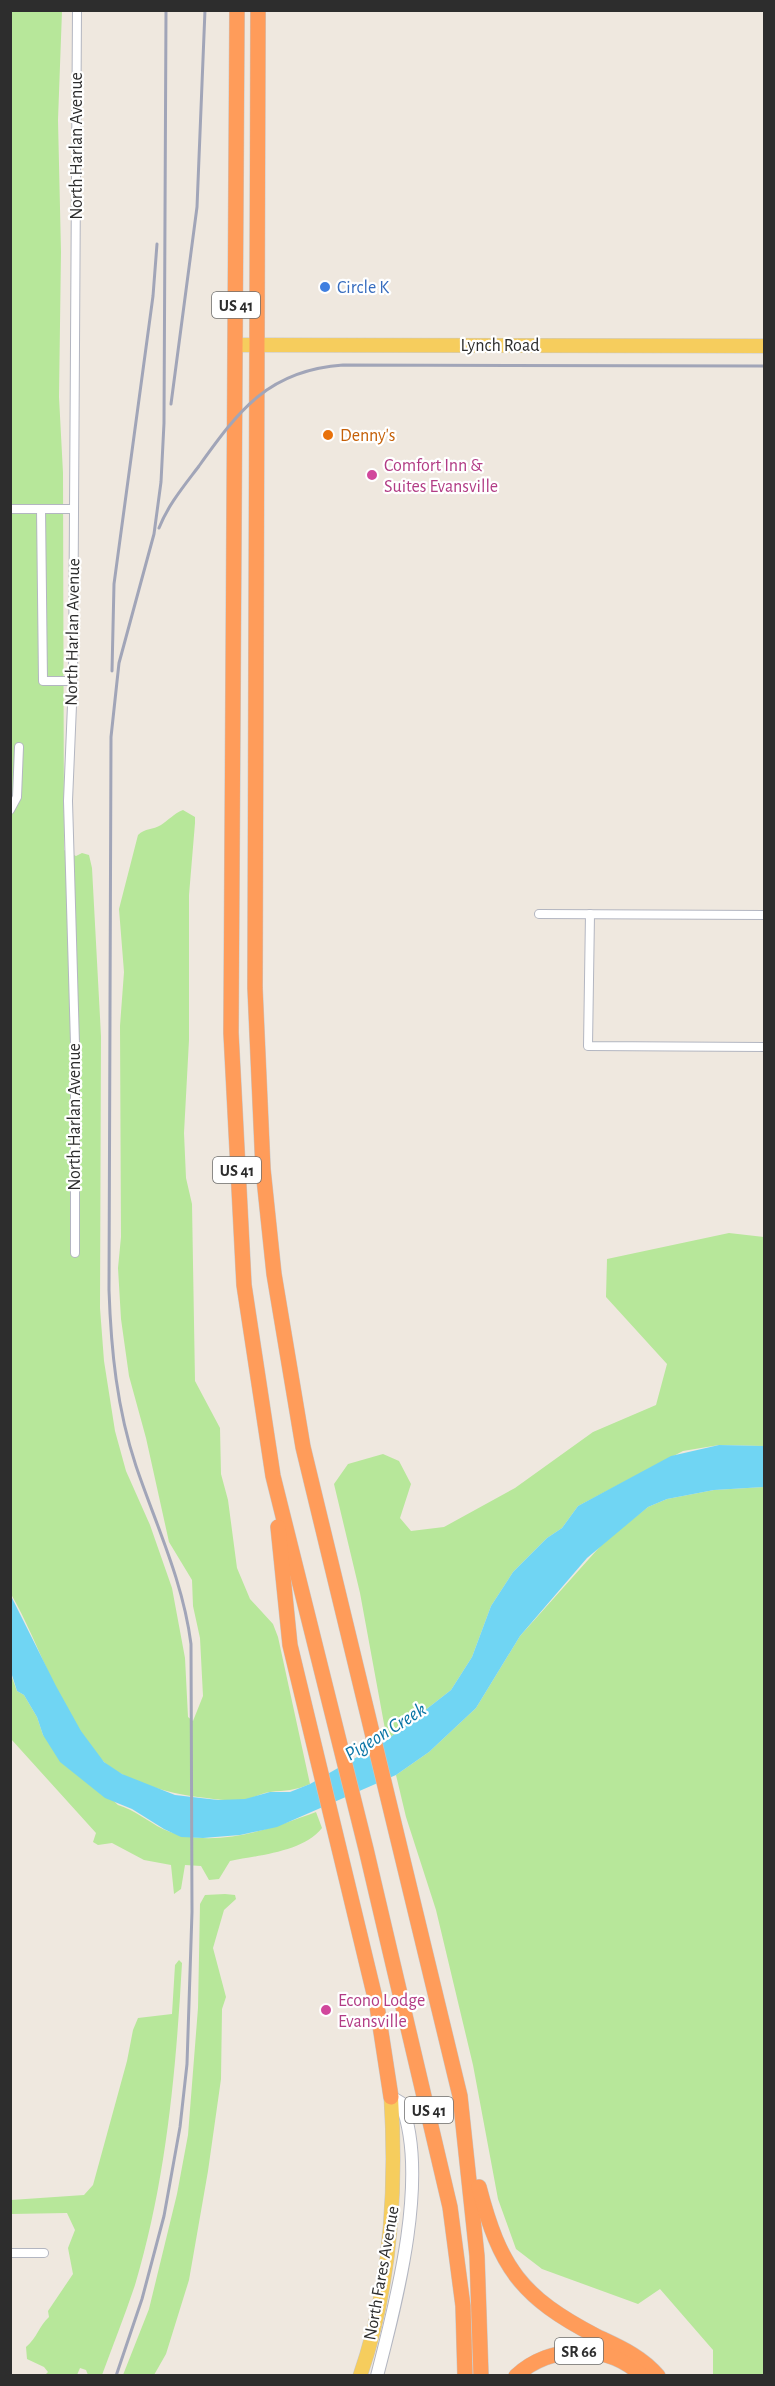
<svg xmlns="http://www.w3.org/2000/svg" width="775" height="2386" font-family="'Alegreya Sans',sans-serif">
  <style>
    .green { fill: #b7e79a }
    .water { fill: #70d5f3 }
    .lines { fill: none; stroke-linecap: round; stroke-linejoin: round }
    .street-casing { stroke: #b3b6c1; stroke-width: 10 }
    .secondary-casing { stroke: #b3b6c1; stroke-width: 14 }
    .primary-casing { stroke: #c8c8c8; stroke-width: 15 }
    .highway-casing { stroke: #c8c8c8; stroke-width: 16 }
    .street { stroke: #fff; stroke-width: 8 }
    .secondary { stroke: #fff; stroke-width: 12 }
    .primary { stroke: #f6cd5d; stroke-width: 14 }
    .highway { stroke: #ff9c5a; stroke-width: 15 }
    .rail { stroke: #a1a5b8; stroke-width: 3 }
    .shop-dot { fill: #3f7fe0; stroke: #fff; stroke-width: 2 }
    .food-dot { fill: #e8710a; stroke: #fff; stroke-width: 2 }
    .hotel-dot { fill: #d1479c; stroke: #fff; stroke-width: 2 }
    .labels { text-anchor: middle; stroke-width: 4.5; stroke-linejoin: round; paint-order: stroke }
    .shield { fill: #fff; stroke: #6c6c6c; stroke-width: 1.5 }
    .shield-label { font-size: 16px; font-weight: bold; fill: #2d2d2d }
    .street-label { font-size: 18px; fill: #2d2d2d; stroke: #fff }
    .shop-label { font-size: 18px; fill: #366cbe; stroke: #fff; text-anchor: start }
    .food-label { font-size: 18px; fill: #c56008; stroke: #fff; text-anchor: start }
    .hotel-label { font-size: 18px; fill: #b23c85; stroke: #fff; text-anchor: start }
    .water-label { font-size: 20px; font-style: italic; fill: #0975a6; stroke: #fff }
  </style>
  <rect width="100%" height="100%" fill="#efe8df"/>
  <!-- green -->
  <g class="green">
    <path d="M10,11H62L58,120L61,252L59,397L63,473L64,850L76,856L82,853L89,855L92,868L101,1036L100,1308L104,1361L115,1431L126,1471L150,1525L172,1588L185,1658L188,1717L193,1721L203,1696L200,1638L193,1606L192,1580L169,1542L146,1438L129,1376L121,1319L118,1268L121,1237L120,1026L124,972L119,909L138,835C145,828 153,830 161,825C169,820 173,814 183,810L195,817V823L189,895V1040L184,1133L186,1178L192,1204L195,1381L220,1428L221,1474L228,1500L237,1568L250,1599L273,1624L278,1637L310,1784C294,1791 286,1790 270,1792C262,1793 255,1797 248,1799C232,1802 214,1799 198,1797C170,1794 125,1781 104,1762C64,1725 39,1642 11,1594Z"/>
    <path d="M729,1233L764,1237V1446L719,1445L683,1451L578,1506L562,1528L547,1538L513,1572L491,1606L472,1657L451,1690L387,1740L360,1593L334,1484L348,1464L383,1454L399,1461L411,1484L400,1518L411,1531L444,1527L515,1488L593,1432L656,1405L667,1364L606,1297L607,1259Z"/>
    <path d="M764,1487V2375H713V2350L660,2289L638,2304L542,2269L516,2249L498,2199L473,2065L436,1910L406,1817L396,1775L429,1752L476,1708L520,1636L605,1541L648,1507L667,1499L714,1490Z"/>
    <path d="M10,1672L17,1691L24,1695L37,1717L43,1735L118,1805C135,1810 147,1821 163,1829C211,1851 270,1829 316,1812L322,1828C303,1852 259,1855 230,1861L219,1879L209,1880L201,1866L185,1865L181,1889L174,1894L171,1865L144,1860L112,1843L98,1845L93,1842L96,1833L11,1739Z"/>
    <path d="M225,1894L235,1895L236,1899L224,1910L213,1948L226,1997L222,2009L221,2079L208,2171L189,2280L166,2354L154,2375H123L149,2309L177,2194L188,2135L198,2008L200,1904L205,1895Z"/>
    <path d="M179,1960L182,1963C176,2071 166,2182 135,2285C125,2315 113,2345 102,2375H88L86,2370L80,2368L77,2375H45L48,2372L44,2367L27,2359L26,2347C37,2338 39,2326 49,2317L48,2311L73,2274L68,2248L75,2230L67,2213L11,2214V2200L84,2195L93,2185L127,2061L133,2030L138,2018L172,2014L175,1965Z"/>
  </g>
  <!-- water -->
  <path class="water" d="M719,1445L764,1446V1487L714,1490L667,1499L648,1507L587,1558L520,1636L476,1708L429,1752L396,1775L277,1827L240,1835L203,1838L181,1837L164,1829L132,1809L105,1798L60,1762L43,1735L37,1717L24,1695L17,1691L11,1672L10,1594L56,1686L81,1731L104,1762L122,1774L175,1795L218,1800L245,1799L270,1792H290L310,1784L387,1740L451,1690L472,1657L491,1606L513,1572L547,1538L562,1528L578,1506L671,1456Z"/>
  <g class="lines">
    <!-- street casing -->
    <g class="street-casing">
      <g id="street">
        <path d="M10,509H74"/>
        <path d="M41,509L43,681H73"/>
        <path d="M10,810L17,797L19,747"/>
        <path d="M539,914L764,915"/>
        <path d="M590,914L588,1046L764,1047"/>
        <path d="M75,1253V1044L68,801L73,681L77,10"/>
        <path d="M10,2253H44"/>
      </g>
    </g>
    <!-- secondary casing -->
    <g class="secondary-casing">
      <path id="secondary" d="M377,2376C396,2303 430,2175 401,2103L391,2097"/>
    </g>
    <!-- primary casing -->
    <g class="primary-casing">
      <g id="primary">
        <path d="M236,345L764,346"/>
        <path d="M360,2376C391,2286 397,2191 391,2097"/>
      </g>
    </g>
    <!-- highway casing -->
    <g class="highway-casing">
      <g id="highway">
        <path d="M237,10L231,1033L244,1285L273,1476L366,1849L450,2207L463,2306L465,2376"/>
        <path d="M258,10L255,988L263,1169L274,1274L303,1447L460,2096L477,2256L481,2376"/>
        <path d="M278,1527L290,1645L377,2006L391,2097"/>
        <path d="M479,2187C500,2268 521,2297 596,2336C619,2347 641,2356 658,2376"/>
        <path d="M516,2376C550,2344 608,2343 642,2376"/>
      </g>
    </g>
    <!-- street -->
    <use href="#street" class="street"/>
    <!-- secondary -->
    <use href="#secondary" class="secondary"/>
    <!-- primary -->
    <use href="#primary" class="primary"/>
    <!-- highway -->
    <use href="#highway" class="highway"/>
    <!-- rail -->
    <g class="rail">
      <path d="M171,404L197,207L205,10"/>
      <path d="M159,528C168,505 184,486 199,466C239,410 269,370 343,365L764,366"/>
      <path d="M112,671L114,584L153,296L157,244"/>
      <path d="M116,2376L142,2299L164,2216L180,2127L187,2064L192,1912L191,1644C183,1581 156,1525 136,1466C117,1409 111,1350 109,1290L111,737L119,663L154,534L161,482L164,423L166,10"/>
    </g>
  </g>
  <!-- markers -->
  <circle class="shop-dot" cx="325" cy="287" r="6"/>
  <circle class="food-dot" cx="328" cy="435" r="6"/>
  <g class="hotel-dot">
    <circle cx="372" cy="475" r="6"/>
    <circle cx="326" cy="2010" r="6"/>
  </g>
  <g class="labels">
    <!-- shield labels -->
    <g class="shield">
      <rect x="212" y="292" width="48" height="26" rx="4.5"/>
      <rect x="213" y="1157" width="48" height="26" rx="4.5"/>
      <rect x="405" y="2097" width="48" height="26" rx="4.5"/>
      <rect x="555" y="2338" width="48" height="26" rx="4.5"/>
    </g>
    <g class="shield-label">
      <text x="236" y="311">US 41</text>
      <text x="237" y="1176">US 41</text>
      <text x="429" y="2116">US 41</text>
      <text x="579" y="2357">SR 66</text>
    </g>
    <!-- street labels -->
    <g class="street-label">
      <text transform="translate(76 146) rotate(-90)" y="6">North Harlan Avenue</text>
      <text x="500" y="351">Lynch Road</text>
      <text transform="translate(72 632) rotate(-89)" y="6">North Harlan Avenue</text>
      <text transform="translate(74 1117) rotate(-90)" y="6">North Harlan Avenue</text>
      <text transform="translate(381 2273) rotate(-80)" y="6">North Fares Avenue</text>
    </g>
    <!-- shop labels -->
    <g class="shop-label">
      <text x="337" y="293">Circle K</text>
    </g>
    <!-- food labels -->
    <g class="food-label">
      <text x="340" y="441">Denny's</text>
    </g>
    <!-- hotel labels -->
    <g class="hotel-label">
      <text x="384" y="471">Comfort Inn &amp;<tspan x="384" dy="21">Suites Evansville</tspan></text>
      <text x="338" y="2006">Econo Lodge<tspan x="338" dy="21">Evansville</tspan></text>
    </g>
    <!-- water labels -->
    <g class="water-label">
      <text transform="translate(385 1731) rotate(-32)" y="7">Pigeon Creek</text>
    </g>
  </g>
  <!-- border -->
  <rect width="775" height="2386" fill="none" stroke="#2d2d2d" stroke-width="24"/>
</svg>
